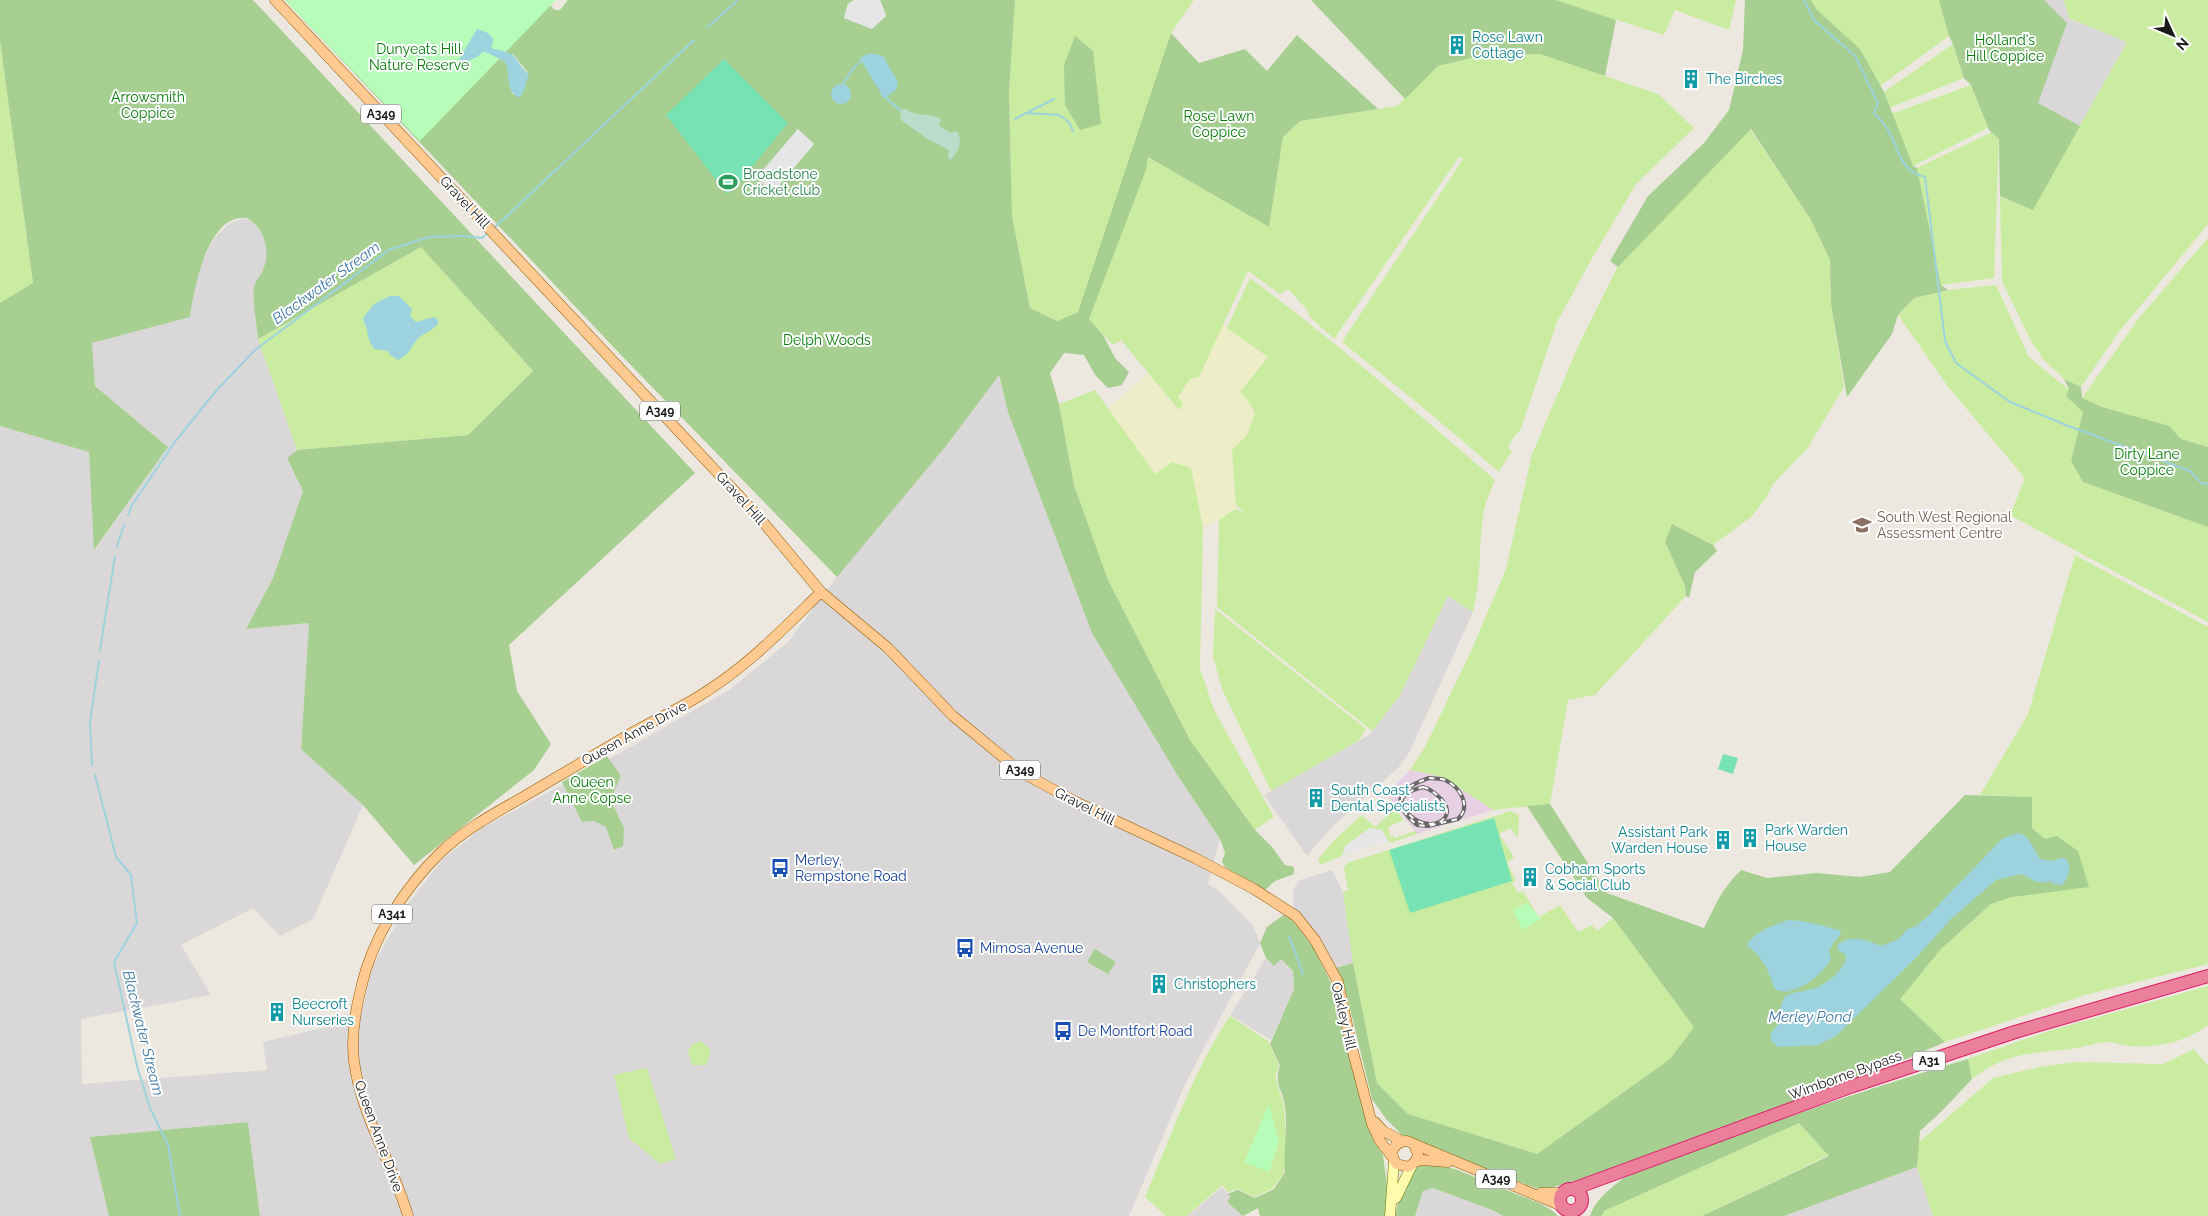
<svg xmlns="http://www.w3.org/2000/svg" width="2208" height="1216" font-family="Raleway,sans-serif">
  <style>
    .residential { fill: #d9d7d7 }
    .industrial { fill: #e7d0e4 }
    .farmland { fill: #edeec8 }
    .grass { fill: #caeca0 }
    .forest { fill: #a7cf91; fill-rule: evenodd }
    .wetland { fill: #bbdccb }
    .park { fill: #b7fcb8 }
    .pitch { fill: #77e2b3 }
    .parking { fill: #e6e6e6 }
    .water { fill: #9cd3de }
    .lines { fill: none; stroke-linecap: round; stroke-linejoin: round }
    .stream { stroke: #9cd3de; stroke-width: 2 }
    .secondary-casing { stroke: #6d7300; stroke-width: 11 }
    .primary-casing { stroke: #915900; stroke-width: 11 }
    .highway-casing { stroke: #de1968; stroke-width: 14 }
    .secondary { stroke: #fdfcad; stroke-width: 10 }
    .primary { stroke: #ffca92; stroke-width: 10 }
    .highway { stroke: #eb809a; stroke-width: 12 }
    .rail-casing { stroke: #686868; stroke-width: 4 }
    .rail { stroke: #fff; stroke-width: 2; stroke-dasharray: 5.5; stroke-linecap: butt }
    .labels { text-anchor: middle; stroke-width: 4; stroke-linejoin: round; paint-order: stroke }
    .shield { fill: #fff; stroke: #5f5f5f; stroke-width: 1 }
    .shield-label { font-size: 12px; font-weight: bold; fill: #1a1a1a }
    .culture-label { font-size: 14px; fill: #0d838f; stroke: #fff; text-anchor: start }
    .park-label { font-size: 14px; fill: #057c08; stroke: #fff }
    .leisure-label { font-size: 14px; fill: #27864d; stroke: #fff; text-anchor: start }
    .street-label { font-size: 14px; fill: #1a1a1a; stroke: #fff }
    .education-label { font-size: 14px; fill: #785e54; stroke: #fff; text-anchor: start }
    .transit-label { font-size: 14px; fill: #164399; stroke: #fff; text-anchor: start }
    .water-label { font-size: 15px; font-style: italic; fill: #407aa6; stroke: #fff }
  </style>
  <rect width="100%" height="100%" fill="#ede8df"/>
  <!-- residential -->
  <g class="residential">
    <path d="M1939,0H2064L2069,19L2127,41L2033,210L2000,196L1999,139L1989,130L1971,84L1964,78L1953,44L1949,36Z"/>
    <path d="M244,218L255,224L265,239L268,256L263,271L254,286L258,339L297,450L287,458L303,491L273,578L246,629L309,623L301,749L363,805L313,919L280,936L253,908L181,945L211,995L81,1019L82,1084L267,1070L263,1042L360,1019L373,965L407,905L443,859L483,827L594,768L729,690L788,642L837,577L946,446L998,374L1008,412L1092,633L1178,776L1220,839L1208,884L1219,891L1253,925L1260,943L1186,1082L1129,1216H260L248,1122L90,1137L109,1216H0V426L89,452L95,550L168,447L95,386L92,343L190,317L196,280L203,260L214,238L230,223Z"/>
    <path d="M1448,596L1473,612L1409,753L1398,768L1331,828L1307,856L1264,795L1369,735L1399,697Z"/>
    <path d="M1332,870L1343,892L1353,963L1336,968L1325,948L1303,916L1294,908L1293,894L1294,888L1300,880Z"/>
    <path d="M1266,958L1269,963L1281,959L1293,971L1294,989L1271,1040L1230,1015Z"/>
    <path d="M1917,1167L1933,1216H1784Z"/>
    <path d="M1222,1187L1227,1194L1232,1196L1227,1202L1243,1216H1188Z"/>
    <path d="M1433,1188L1492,1210L1503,1216H1415L1423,1191Z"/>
  </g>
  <!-- industrial -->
  <path class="industrial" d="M1410,770L1443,777L1493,810L1417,834L1389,797L1391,789Z"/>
  <!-- farmland -->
  <path class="farmland" d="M1223,324L1268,357L1240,392L1247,399L1255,413L1247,435L1232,450L1236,509L1219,520L1203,527L1191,468L1155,474L1108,409L1148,373L1178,410V397L1190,379L1199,376Z"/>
  <!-- grass -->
  <g class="grass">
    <path d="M1015,0H1194L1171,33L1078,312L1057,321L1030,308L1012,216L1009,92Z"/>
    <path d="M1554,0H1736L1729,30L1675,10L1664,35Z"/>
    <path d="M1811,0H1939L1949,36L1880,86L1860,49L1817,10Z"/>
    <path d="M2064,0H2208V224L2118,333L2081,387L2064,379L2043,359L2031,341L2002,281L2000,197L2033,209L2127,42L2069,18Z"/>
    <path d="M0,41L33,284L0,303Z"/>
    <path d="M1953,44L1964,78L1889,108L1884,92Z"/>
    <path d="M1540,54L1658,94L1694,128L1636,184L1590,262L1557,322L1520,431L1515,435L1508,447L1512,451L1499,472L1426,410L1342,342L1463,159L1459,157L1334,339L1309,316L1307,310L1288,289L1280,294L1248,271L1199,377L1190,379L1178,397L1183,404L1179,410L1121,340L1113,345L1085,315L1148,157L1269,227L1283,137L1300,121L1397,106L1438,66L1480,56Z"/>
    <path d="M1971,85L1988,128L1913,166L1891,114Z"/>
    <path d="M1750,129L1811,220L1830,260L1831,304L1844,387L1807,449L1773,484L1766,498L1751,517L1713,545L1672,524L1665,542L1685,586L1686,596L1595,695L1568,700L1550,804L1493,810L1443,777L1410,770L1425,747L1472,649L1506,569L1532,454L1580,342L1618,266Z"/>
    <path d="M1992,132L1999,139L1994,278L1941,285L1917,168Z"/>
    <path d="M2208,238V447L2181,439L2168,426L2102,407L2082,398L2139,318Z"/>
    <path d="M421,247L533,371L468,435L297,450L258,339Z"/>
    <path d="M1250,278C1335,341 1415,411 1495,480C1491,490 1486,500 1484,510C1478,544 1482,579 1473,612L1448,596L1399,697L1372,731L1217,607L1219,520L1236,509L1244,512L1236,505L1232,450L1247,435L1255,413L1247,399L1240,392L1268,357L1227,328Z"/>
    <path d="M1996,285L2029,357L2069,390L2066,396L2083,412L2071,461L2083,482L2208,527V622L2010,515L2025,478L1949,388L1898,315L1914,298L1948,290Z"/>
    <path d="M1095,390L1155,474L1172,462L1191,468L1203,527L1200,668L1214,710L1274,817L1255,830L1190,740L1108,580L1074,485L1059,404Z"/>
    <path d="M2075,555L2208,627V964L2085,995L1945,1042L1899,999L1941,949L1991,904L2012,897L2045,839L2032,828L2031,797L1980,795L2028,714Z"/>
    <path d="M1215,609L1366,729L1358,741L1271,791L1223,691L1213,657Z"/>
    <path d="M1395,809L1404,820L1388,827L1390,836L1393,835L1395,838L1415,831L1417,834L1390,843L1382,830L1370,828L1345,846L1342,856L1320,865L1318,860L1334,840L1362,815L1375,827Z"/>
    <path d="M1511,811L1519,815L1518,838L1510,828L1499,834L1514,857L1507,863L1516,880L1512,883L1518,893L1523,891L1539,917L1560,905L1578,932L1592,925L1597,931L1613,918L1694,1027L1670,1059L1537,1154L1408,1114L1377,1083L1353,963L1343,892L1348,890L1344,868L1347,863Z"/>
    <path d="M2208,986V1025C2184,1043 2158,1048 2129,1046C2121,1045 2114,1042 2106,1042C2095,1043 2084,1047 2072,1049C2032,1053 2005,1053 1972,1079L1967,1059L2052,1030Z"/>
    <path d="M1230,1016L1268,1041L1279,1066L1275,1077L1284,1106L1286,1139L1284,1172L1273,1188L1255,1197L1238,1189L1228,1192L1222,1185L1187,1216H1166L1145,1197C1171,1137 1193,1071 1230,1016Z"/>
    <path d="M701,1041L711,1050L706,1065H692L688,1050L693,1044Z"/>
    <path d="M2194,1049L2208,1066V1216H1933L1917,1167L1918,1143L1993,1078L2039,1067L2075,1062L2163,1064Z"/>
    <path d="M647,1068L676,1159L660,1164L629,1138L614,1075Z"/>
    <path d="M1799,1123L1829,1155L1702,1216H1602L1604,1211Z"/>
  </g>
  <!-- forest -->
  <g class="forest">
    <path d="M0,0H253L695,473L509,645L517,691L551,744L534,770L414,865L363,805L301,749L309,623L246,629L273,578L303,491L287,458L297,450L468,435L533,371L421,247L258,339C257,324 252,301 254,287C255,281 261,275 263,270C271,251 265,229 247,218C207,213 194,290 190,317L92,343L95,386L168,447L94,550L89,452L0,426V303L33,283L0,41Z"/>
    <path d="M285,0H544L555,10H560L568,0H854L848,4L844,18L872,28L886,16L880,0H1015L1009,92L1012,216L1030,308L1057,321L1078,312L1171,33L1199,63L1245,49L1267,71L1297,35L1378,109L1300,121L1283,137L1269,227L1148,157L1146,170L1089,319L1103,335L1115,358L1129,372L1122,385L1108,388L1095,375L1084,355L1064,353L1050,373L1059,404L1074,485L1108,580L1190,740L1255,830L1272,847L1285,865L1294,867V874L1275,881L1264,891L1257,889L1224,866L1222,861L1225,853L1220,839L1178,776L1092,633L1008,412L999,375L946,446L837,577L621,355ZM513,54L529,74L513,95C508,83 510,72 506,61L499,59ZM797,129L814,144L773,192Z"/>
    <path d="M1311,0H1556L1616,20L1605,76L1540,54L1480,56L1438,66L1405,99Z"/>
    <path d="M1745,0H1811L1817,10L1860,49L1884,92L1913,166L1917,168L1941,285L1948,290L1914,298L1898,315L1892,334L1847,397L1831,304L1830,260L1811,220L1751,129L1618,267L1610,261L1648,196L1704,143L1729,110L1743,50Z"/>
    <path d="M1939,0H2044L2067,23L2038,103L2080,126L2033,210L2000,196L1999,139L1989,130L1971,85L1964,78L1953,44L1949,36Z"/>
    <path d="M1075,36L1093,51L1101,124L1080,130L1065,105L1064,65Z"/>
    <path d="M2064,379L2081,387L2082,398L2102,407L2169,426L2181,439L2208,447V527L2083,482L2071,461L2083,412L2066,396L2069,389Z"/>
    <path d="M1672,524L1713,545L1717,551L1695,572L1689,598L1686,596L1685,586L1665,542Z"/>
    <path d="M607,756L621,776L614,791L613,805L624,828L623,846L614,850L606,827L594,821L582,822L562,782Z"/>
    <path d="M1965,795L2032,797V828L2045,839L2057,836L2078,851L2089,887L2012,897L1991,904L1941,949L1900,999L1945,1042L1881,1070L1592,1176L1547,1189L1536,1188L1405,1138L1386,1119L1372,1099L1346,992L1336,968L1353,963L1377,1083L1408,1114L1537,1154L1670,1059L1694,1027L1613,918L1587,898L1527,806L1550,804L1607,893L1704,928C1716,904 1721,890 1741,870L1767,878L1816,873L1860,877L1890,872Z"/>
    <path d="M1286,913L1313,947L1333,987L1362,1103L1374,1141L1383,1155L1388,1193L1386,1216H1260L1258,1208L1243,1216L1227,1202L1231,1196L1227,1194L1238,1190L1255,1198L1274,1189L1285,1172C1283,1151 1288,1129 1285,1107C1283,1088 1273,1086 1280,1066L1270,1044L1294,989L1293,971L1281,959L1274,966L1266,958L1260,943L1267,927Z"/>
    <path d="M1095,949L1116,962L1108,974L1087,962Z"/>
    <path d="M1968,1059L1972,1079L1941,1112L1920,1131L1917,1167L1784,1216H1702L1829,1156L1799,1123L1604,1211L1602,1216H1590C1596,1198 1611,1188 1625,1177C1738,1134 1852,1093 1968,1059Z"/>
    <path d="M248,1122L260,1216H109L90,1137Z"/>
    <path d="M1425,1163L1455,1169L1541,1204L1553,1211L1558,1216H1503L1492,1210L1433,1188L1423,1191L1415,1216H1395L1400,1194L1416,1166Z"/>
  </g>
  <!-- wetland -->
  <path class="wetland" d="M906,109C916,117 930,113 941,119L939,125C946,130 948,135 957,131C963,141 959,151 951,160L948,157L949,150L929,140L901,120L900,110Z"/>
  <!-- park -->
  <g class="park">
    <path d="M285,0H556L420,141Z"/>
    <path d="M1527,903L1541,919L1523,930L1513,910Z"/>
    <path d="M1269,1104L1279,1142L1269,1172L1244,1162Z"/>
  </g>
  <!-- pitch -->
  <g class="pitch">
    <path d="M724,59L788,123L733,190L727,194L666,115Z"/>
    <path d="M1723,754L1738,758L1733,774L1718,769Z"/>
    <path d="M1494,818L1512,881L1410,913L1389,850Z"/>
  </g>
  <!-- parking -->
  <g class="parking">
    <path d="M854,0H880L886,16L872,29L844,18L848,4Z"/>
    <path d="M798,129L814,144L773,192L756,178Z"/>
    <path d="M1370,828L1382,830L1390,843L1373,845L1342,856L1345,846Z"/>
  </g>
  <!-- water -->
  <g class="water">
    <path d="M477,29L488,33L494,40L491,46L493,49C521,53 511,58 529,74L523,93L519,98C504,90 511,74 505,61C497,59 492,53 483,52L477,57L461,64L458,61Z"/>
    <path d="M870,53L883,56L898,82L896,90L884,99L860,58Z"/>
    <circle cx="841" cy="94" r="10"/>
    <path d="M390,296H399L412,309L410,316L416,322L433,317L438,319V324C433,330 427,332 421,336C411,344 412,354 398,360L390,355L388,351L374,349C369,341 368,338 367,330C367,326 363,322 363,318L374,304Z"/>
    <path d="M2017,833C2032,836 2032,849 2040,859L2054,861L2064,857C2073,865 2069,877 2062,885L2054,884L2051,881C2037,885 2033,880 2022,874L1996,880L1951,919L1918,956L1836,1036L1818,1045L1778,1047L1771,1041V1033L1781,1021L1778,1013L1785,996C1794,991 1802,992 1812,989C1824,986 1847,969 1846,955L1838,950V944C1854,934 1866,940 1882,946L1900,938L1907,929L1916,926L1926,918L2002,839Z"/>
    <path d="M1788,920C1806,921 1824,925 1840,931L1841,934L1833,943L1829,951L1831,958C1825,974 1791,1000 1775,989L1766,966L1757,954L1747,945C1753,932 1775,925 1788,920Z"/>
  </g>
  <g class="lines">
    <!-- stream -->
    <g class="stream">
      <path d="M1804,0L1814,20L1855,56L1878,103L1874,113C1879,118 1884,123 1887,129C1901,149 1896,169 1925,177L1945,341L1956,363L2010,402L2066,425L2190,471L2201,483L2208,484"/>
      <path d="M708,27L738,0"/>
      <path d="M843,84L852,70L861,61"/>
      <path d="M886,98L900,110"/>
      <path d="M1026,113L1059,115L1069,122L1073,131"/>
      <path d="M1015,119L1054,99"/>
      <path d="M493,229L694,40"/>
      <path d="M128,515L132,505L174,443L215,392L255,350L389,250L429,237L464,236L482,238L488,233"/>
      <path d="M117,546L124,525"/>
      <path d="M100,650L115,556"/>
      <path d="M92,765L90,722L99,661"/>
      <path d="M95,775L116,857L131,875L137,923L114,962L137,1066L150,1108L168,1145L180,1216"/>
      <path d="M1289,936L1303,974"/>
    </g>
    <!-- secondary casing -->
    <g class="secondary-casing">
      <g id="secondary">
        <path d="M1396,1198L1412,1165"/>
        <path d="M1390,1216L1394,1161"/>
      </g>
    </g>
    <!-- primary casing -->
    <g class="primary-casing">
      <g id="primary">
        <path d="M275,0L758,516L821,592L888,648L953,716L1021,772L1076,802L1195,858L1254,889L1296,916L1315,940L1338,982L1352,1048L1372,1124L1380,1141L1393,1158"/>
        <path d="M1375,1122L1383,1131L1402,1141"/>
        <path d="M1414,1144L1418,1155L1415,1162L1408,1167L1397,1164C1388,1154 1393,1142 1407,1141L1562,1206"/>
        <path d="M1415,1162L1421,1160L1448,1162"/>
        <path d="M1541,1193H1563"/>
        <path d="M408,1216C393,1164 361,1116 354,1061C351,1037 355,1012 361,988C372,938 404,888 441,852C465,829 495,813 523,797C561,775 598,753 635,731C655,720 676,710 696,698C746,668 780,632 821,592"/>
      </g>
    </g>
    <!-- highway casing -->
    <g class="highway-casing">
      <g id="highway">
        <circle cx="1571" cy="1200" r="11"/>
        <path d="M1573,1189L1853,1086L2015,1032L2208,976"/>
      </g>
    </g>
    <!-- secondary -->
    <use href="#secondary" class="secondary"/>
    <!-- primary -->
    <use href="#primary" class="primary"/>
    <!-- highway -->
    <use href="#highway" class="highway"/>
    <!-- rail casing -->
    <g class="rail-casing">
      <g id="rail">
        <path d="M1429,778C1434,779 1440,778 1445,780C1460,787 1472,806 1458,819L1428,826L1417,825C1390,802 1397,789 1429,778Z"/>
        <path d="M1423,787C1431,789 1436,794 1442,800C1460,821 1425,835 1407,812C1403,808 1401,805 1402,798L1413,790Z"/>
      </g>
    </g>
    <!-- rail -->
    <use href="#rail" class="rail"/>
  </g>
  <!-- icons -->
  <defs>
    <g id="building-bare" transform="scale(1.5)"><path d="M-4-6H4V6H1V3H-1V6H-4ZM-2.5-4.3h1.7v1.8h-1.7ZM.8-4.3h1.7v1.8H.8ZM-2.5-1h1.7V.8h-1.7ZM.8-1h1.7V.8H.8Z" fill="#0f9aa8" stroke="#fff" stroke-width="2.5" paint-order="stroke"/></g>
    <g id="stadium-bare" transform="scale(1.5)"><path d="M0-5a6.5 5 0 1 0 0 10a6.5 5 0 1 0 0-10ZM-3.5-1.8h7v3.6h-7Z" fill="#2e9e5b" stroke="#fff" stroke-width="2.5" paint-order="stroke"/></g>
    <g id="university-bare" transform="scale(1.5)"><path d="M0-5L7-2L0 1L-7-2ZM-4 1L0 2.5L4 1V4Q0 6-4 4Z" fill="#8d6e63" stroke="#fff" stroke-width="2.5" paint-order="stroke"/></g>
    <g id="bus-bare" transform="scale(1.5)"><path d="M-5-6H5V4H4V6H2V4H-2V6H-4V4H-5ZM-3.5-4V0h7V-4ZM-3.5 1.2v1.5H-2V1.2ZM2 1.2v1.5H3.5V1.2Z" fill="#1a4fb4" stroke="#fff" stroke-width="2.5" paint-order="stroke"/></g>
  </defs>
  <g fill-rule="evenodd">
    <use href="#building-bare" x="1457" y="45"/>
    <use href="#building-bare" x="1691" y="79"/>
    <use href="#stadium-bare" x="728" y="182"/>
    <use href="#university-bare" x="1862" y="525"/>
    <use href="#building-bare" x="1316" y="798"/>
    <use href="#building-bare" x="1750" y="838"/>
    <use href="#building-bare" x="1723" y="840"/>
    <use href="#bus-bare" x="780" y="868"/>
    <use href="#building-bare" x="1530" y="877"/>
    <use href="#bus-bare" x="965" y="948"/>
    <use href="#building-bare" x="1159" y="984"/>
    <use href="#building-bare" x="277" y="1012"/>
    <use href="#bus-bare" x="1063" y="1031"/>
  </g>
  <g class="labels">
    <!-- shield labels -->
    <g class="shield">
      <rect x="361" y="104.5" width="40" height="19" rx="4"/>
      <rect x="640" y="401.5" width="40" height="19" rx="4"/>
      <rect x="1000" y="760.5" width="40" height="19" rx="4"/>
      <rect x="372" y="904.5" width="40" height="19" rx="4"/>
      <rect x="1913" y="1051.5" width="32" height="19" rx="4"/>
      <rect x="1476" y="1169.5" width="40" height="19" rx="4"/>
    </g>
    <g class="shield-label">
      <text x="381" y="118">A349</text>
      <text x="660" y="415">A349</text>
      <text x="1020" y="774">A349</text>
      <text x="392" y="918">A341</text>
      <text x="1929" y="1065">A31</text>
      <text x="1496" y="1183">A349</text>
    </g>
    <!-- culture labels -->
    <g class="culture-label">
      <text x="1472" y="42">Rose Lawn<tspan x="1472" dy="16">Cottage</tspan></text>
      <text x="1706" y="84">The Birches</text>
      <text x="1331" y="795">South Coast<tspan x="1331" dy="16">Dental Specialists</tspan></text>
      <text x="1765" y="835">Park Warden<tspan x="1765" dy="16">House</tspan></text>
      <text x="1708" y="837" text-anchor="end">Assistant Park<tspan x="1708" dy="16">Warden House</tspan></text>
      <text x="1545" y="874">Cobham Sports<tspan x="1545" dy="16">&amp; Social Club</tspan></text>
      <text x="1174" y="989">Christophers</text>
      <text x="292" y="1009">Beecroft<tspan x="292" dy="16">Nurseries</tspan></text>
    </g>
    <!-- park labels -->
    <g class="park-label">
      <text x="2005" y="45">Holland's<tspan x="2005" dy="16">Hill Coppice</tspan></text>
      <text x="419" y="54">Dunyeats Hill<tspan x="419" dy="16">Nature Reserve</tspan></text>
      <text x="148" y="102">Arrowsmith<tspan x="148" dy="16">Coppice</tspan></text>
      <text x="1219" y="121">Rose Lawn<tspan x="1219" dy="16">Coppice</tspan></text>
      <text x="827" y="345">Delph Woods</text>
      <text x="2147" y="459">Dirty Lane<tspan x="2147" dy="16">Coppice</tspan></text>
      <text x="592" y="787">Queen<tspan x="592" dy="16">Anne Copse</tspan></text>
    </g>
    <!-- leisure labels -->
    <g class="leisure-label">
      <text x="743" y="179">Broadstone<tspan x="743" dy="16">Cricket club</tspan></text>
    </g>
    <!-- street labels -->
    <g class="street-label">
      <text transform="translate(465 202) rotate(47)" y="5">Gravel Hill</text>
      <text transform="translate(741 498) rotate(48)" y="5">Gravel Hill</text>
      <text transform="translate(634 733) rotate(-29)" y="5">Queen Anne Drive</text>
      <text transform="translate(1085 806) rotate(27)" y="5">Gravel Hill</text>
      <text transform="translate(1344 1016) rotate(77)" y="5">Oakley Hill</text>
      <text transform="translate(1845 1075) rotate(-20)" y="5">Wimborne Bypass</text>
      <text transform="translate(379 1136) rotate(70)" y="5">Queen Anne Drive</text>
    </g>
    <!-- education labels -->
    <g class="education-label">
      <text x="1877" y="522">South West Regional<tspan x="1877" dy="16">Assessment Centre</tspan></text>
    </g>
    <!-- transit labels -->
    <g class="transit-label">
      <text x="795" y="865">Merley,<tspan x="795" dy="16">Rempstone Road</tspan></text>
      <text x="980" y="953">Mimosa Avenue</text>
      <text x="1078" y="1036">De Montfort Road</text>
    </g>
    <!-- water labels -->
    <g class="water-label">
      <text transform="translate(326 283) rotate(-36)" y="5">Blackwater Stream</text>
      <text x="1810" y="1022">Merley Pond</text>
      <text transform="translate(143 1033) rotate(76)" y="5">Blackwater Stream</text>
    </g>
  </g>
  <!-- north arrow -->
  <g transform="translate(2173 35) rotate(134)" stroke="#ffffff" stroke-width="4" paint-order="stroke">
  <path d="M0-4L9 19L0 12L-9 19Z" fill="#1a1a1a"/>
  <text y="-8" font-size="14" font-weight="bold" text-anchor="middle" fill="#1a1a1a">N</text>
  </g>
</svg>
